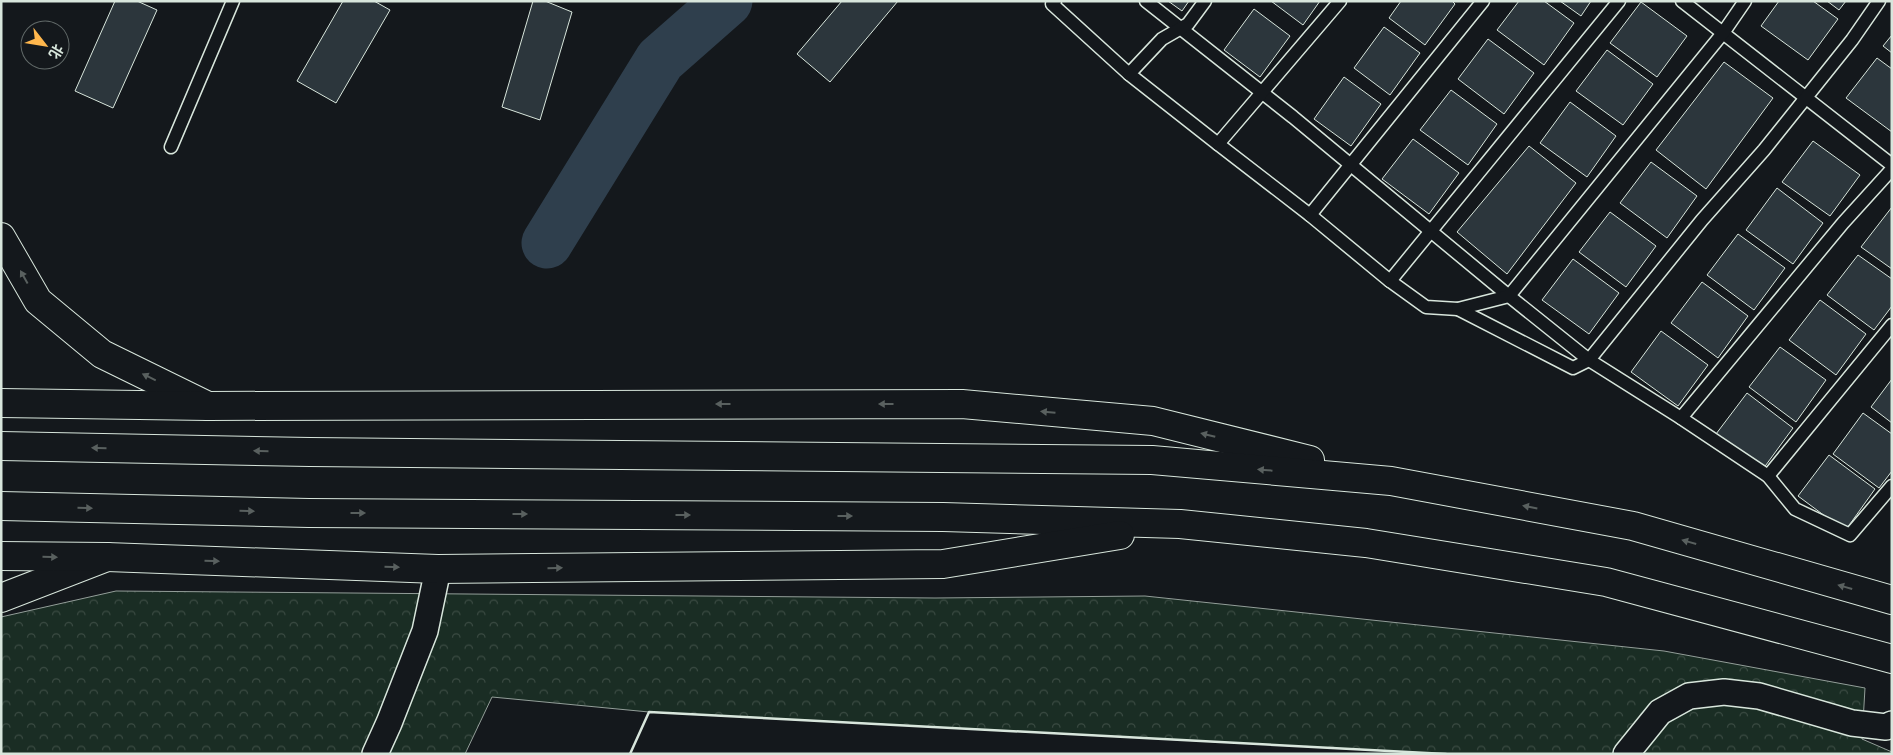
<svg xmlns="http://www.w3.org/2000/svg" width="1893" height="755" font-family="'Source Sans 3','Noto Sans SC',sans-serif">
  <style>
    .forest { fill: url(#forest-crowns); stroke: #939e99 }
    .lines { fill: none; stroke-linecap: round; stroke-linejoin: round }
    .river { stroke: #2f3f4d; stroke-width: 51 }
    .building { fill: #2c363c; stroke: #d8e6dc }
    .lane-casing { stroke: #d8e6dc; stroke-width: 15 }
    .street-casing { stroke: #d8e6dc; stroke-width: 28 }
    .primary-casing { stroke: #d8e6dc; stroke-width: 30 }
    .highway-casing { stroke: #d8e6dc; stroke-width: 30 }
    .lane { stroke: #14181c; stroke-width: 12 }
    .street { stroke: #14181c; stroke-width: 25 }
    .primary { stroke: #14181c; stroke-width: 28 }
    .highway { stroke: #14181c; stroke-width: 28 }
    .wall { stroke: #d8e6dc; stroke-width: 2.5 }
    .oneway { fill: #59605f }
  </style>
  <defs>
    <pattern id="forest-crowns" width="20" height="18" patternUnits="userSpaceOnUse" patternTransform="scale(1.25)"><rect width="20" height="18" fill="#1a2d24"/><path d="M2 6a3 3 0 1 1 6 0M12 15a3 3 0 1 1 6 0" fill="none" stroke="#3b4b43"/></pattern>
  </defs>
  <rect width="100%" height="100%" fill="#14181c"/>
  <!-- forest -->
  <path class="forest" d="M116,591L935,598L1145,596L1664,651L1865,688L1862,739L1892,752V754H1446L649,712L492,697L465,754H1V617Z"/>
  <g class="lines">
    <!-- river -->
    <path class="river" d="M547,243L660,60L727,1"/>
  </g>
  <!-- building -->
  <g class="building">
    <path d="M115,1H137L157,10L113,108L75,91Z"/>
    <path d="M343,1H374L390,10L336,103L297,81Z"/>
    <path d="M533,1H545L572,12L540,120L502,107Z"/>
    <path d="M842,1H898L830,82L797,54Z"/>
    <path d="M1168,1H1189L1182,11Z"/>
    <path d="M1271,1H1320L1303,25Z"/>
    <path d="M1401,1H1452L1455,4L1425,45L1389,18Z"/>
    <path d="M1519,1H1544L1574,23L1544,65L1497,30Z"/>
    <path d="M1560,1H1591L1581,16Z"/>
    <path d="M1779,1H1813L1838,19L1808,60L1761,26Z"/>
    <path d="M1827,1H1846L1839,10Z"/>
    <path d="M1641,2L1687,36L1657,77L1610,43Z"/>
    <path d="M1254,9L1290,36L1260,77L1224,50Z"/>
    <path d="M1384,27L1420,53L1390,95L1354,68Z"/>
    <path d="M1892,35V53L1883,46Z"/>
    <path d="M1488,39L1534,73L1504,114L1458,79Z"/>
    <path d="M1607,50L1653,84L1623,125L1576,91Z"/>
    <path d="M1877,58L1892,69V132L1846,98Z"/>
    <path d="M1724,62L1773,98L1706,189L1656,150Z"/>
    <path d="M1344,77L1381,104L1351,146L1314,119Z"/>
    <path d="M1451,90L1497,124L1468,165L1420,130Z"/>
    <path d="M1570,102L1616,136L1587,177L1540,143Z"/>
    <path d="M1413,139L1459,173L1429,214L1382,179Z"/>
    <path d="M1813,141L1860,175L1830,216L1782,182Z"/>
    <path d="M1529,146L1576,183L1507,274L1457,232Z"/>
    <path d="M1651,162L1697,196L1667,238L1620,203Z"/>
    <path d="M1777,188L1823,223L1793,264L1746,230Z"/>
    <path d="M1892,207V269L1861,247Z"/>
    <path d="M1610,212L1656,246L1626,287L1579,252Z"/>
    <path d="M1738,234L1785,268L1754,310L1707,275Z"/>
    <path d="M1858,255L1892,279V306L1874,330L1827,295Z"/>
    <path d="M1573,259L1619,293L1589,334L1542,300Z"/>
    <path d="M1702,282L1748,316L1718,358L1671,323Z"/>
    <path d="M1820,300L1866,334L1836,375L1789,340Z"/>
    <path d="M1661,331L1708,365L1678,406L1631,372Z"/>
    <path d="M1780,347L1826,380L1796,422L1749,387Z"/>
    <path d="M1892,379V423L1871,407Z"/>
    <path d="M1747,393L1793,428L1763,469L1716,434Z"/>
    <path d="M1863,413L1892,434V471L1879,488L1833,454Z"/>
    <path d="M1829,455L1875,489L1845,531L1798,496Z"/>
  </g>
  <g class="lines">
    <!-- lane casing -->
    <g class="lane-casing">
      <g id="lane">
        <path d="M1055,1L1052,4L1129,74"/>
        <path d="M1146,1L1293,117L1509,296L1589,360L1681,418L1768,476L1795,509L1850,535L1892,486"/>
        <path d="M1205,1L1188,24L1162,39L1129,74L1218,144L1340,1"/>
        <path d="M1682,1L1892,165"/>
        <path d="M1218,144L1310,215L1483,1"/>
        <path d="M171,147L233,1"/>
        <path d="M1310,215L1390,281L1619,1"/>
        <path d="M1390,281L1426,307L1458,309L1509,296L1723,33L1745,1"/>
        <path d="M1458,309L1573,368L1589,360L1702,220L1764,150L1852,40L1879,1"/>
        <path d="M1681,418L1843,223L1892,169"/>
        <path d="M1768,476L1892,325"/>
      </g>
    </g>
    <!-- street casing -->
    <g class="street-casing">
      <g id="street">
        <path d="M375,754L389,723L425,631L438,569"/>
        <path d="M1626,754L1660,712L1689,696L1724,692L1759,696L1852,723L1886,727L1892,724"/>
      </g>
    </g>
    <!-- primary casing -->
    <g class="primary-casing">
      <g id="primary">
        <path d="M1,237L38,301L102,354L208,406"/>
        <path d="M1,598L107,557"/>
      </g>
    </g>
    <!-- highway casing -->
    <g class="highway-casing">
      <g id="highway">
        <path d="M1,403L208,406L962,404L1153,421L1310,460"/>
        <path d="M1,446L310,452L1152,460L1391,481L1633,526L1892,600"/>
        <path d="M1,506L309,513L943,517L1180,524L1366,543L1606,582L1892,659"/>
        <path d="M1,556L107,557L438,569L943,564L1120,535"/>
      </g>
    </g>
    <!-- lane -->
    <use href="#lane" class="lane"/>
    <!-- street -->
    <use href="#street" class="street"/>
    <!-- primary -->
    <use href="#primary" class="primary"/>
    <!-- highway -->
    <use href="#highway" class="highway"/>
    <!-- wall -->
    <path class="wall" d="M630,754L649,712L1446,754"/>
  </g>
  <!-- one-way arrows -->
  <defs><path id="oneway-solid" d="M-6-.8H1V-3.2L6.5 0L1 3.2V.8H-6Z" transform="scale(1.25)"/></defs>
  <g class="oneway">
    <use href="#oneway-solid" transform="translate(24 277) rotate(-119)"/>
    <use href="#oneway-solid" transform="translate(149 377) rotate(-154)"/>
    <use href="#oneway-solid" transform="translate(723 404) rotate(180)"/>
    <use href="#oneway-solid" transform="translate(886 404) rotate(180)"/>
    <use href="#oneway-solid" transform="translate(1048 412) rotate(-175)"/>
    <use href="#oneway-solid" transform="translate(1208 435) rotate(-166)"/>
    <use href="#oneway-solid" transform="translate(99 448) rotate(-179)"/>
    <use href="#oneway-solid" transform="translate(261 451) rotate(-179)"/>
    <use href="#oneway-solid" transform="translate(1265 470) rotate(-175)"/>
    <use href="#oneway-solid" transform="translate(1530 507) rotate(-169)"/>
    <use href="#oneway-solid" transform="translate(85 508) rotate(1)"/>
    <use href="#oneway-solid" transform="translate(247 511) rotate(1)"/>
    <use href="#oneway-solid" transform="translate(358 513)"/>
    <use href="#oneway-solid" transform="translate(520 514)"/>
    <use href="#oneway-solid" transform="translate(683 515)"/>
    <use href="#oneway-solid" transform="translate(845 516)"/>
    <use href="#oneway-solid" transform="translate(1689 542) rotate(-164)"/>
    <use href="#oneway-solid" transform="translate(50 557) rotate(1)"/>
    <use href="#oneway-solid" transform="translate(212 561) rotate(2)"/>
    <use href="#oneway-solid" transform="translate(392 567) rotate(2)"/>
    <use href="#oneway-solid" transform="translate(555 568) rotate(-1)"/>
    <use href="#oneway-solid" transform="translate(1845 587) rotate(-164)"/>
  </g>
  <!-- border -->
  <rect width="1893" height="755" fill="none" stroke="#d8e6dc" stroke-width="5"/>
  <!-- north arrow -->
  <g transform="translate(45 45) rotate(121)"><circle r="24" fill="#14181c" stroke="#626a69"/>
  <path d="M0-4L9 19L0 12L-9 19Z" fill="#ffb74d"/>
  <text y="-8" font-size="14" font-weight="bold" text-anchor="middle" fill="#d8e6dc">北</text>
  </g>
</svg>
